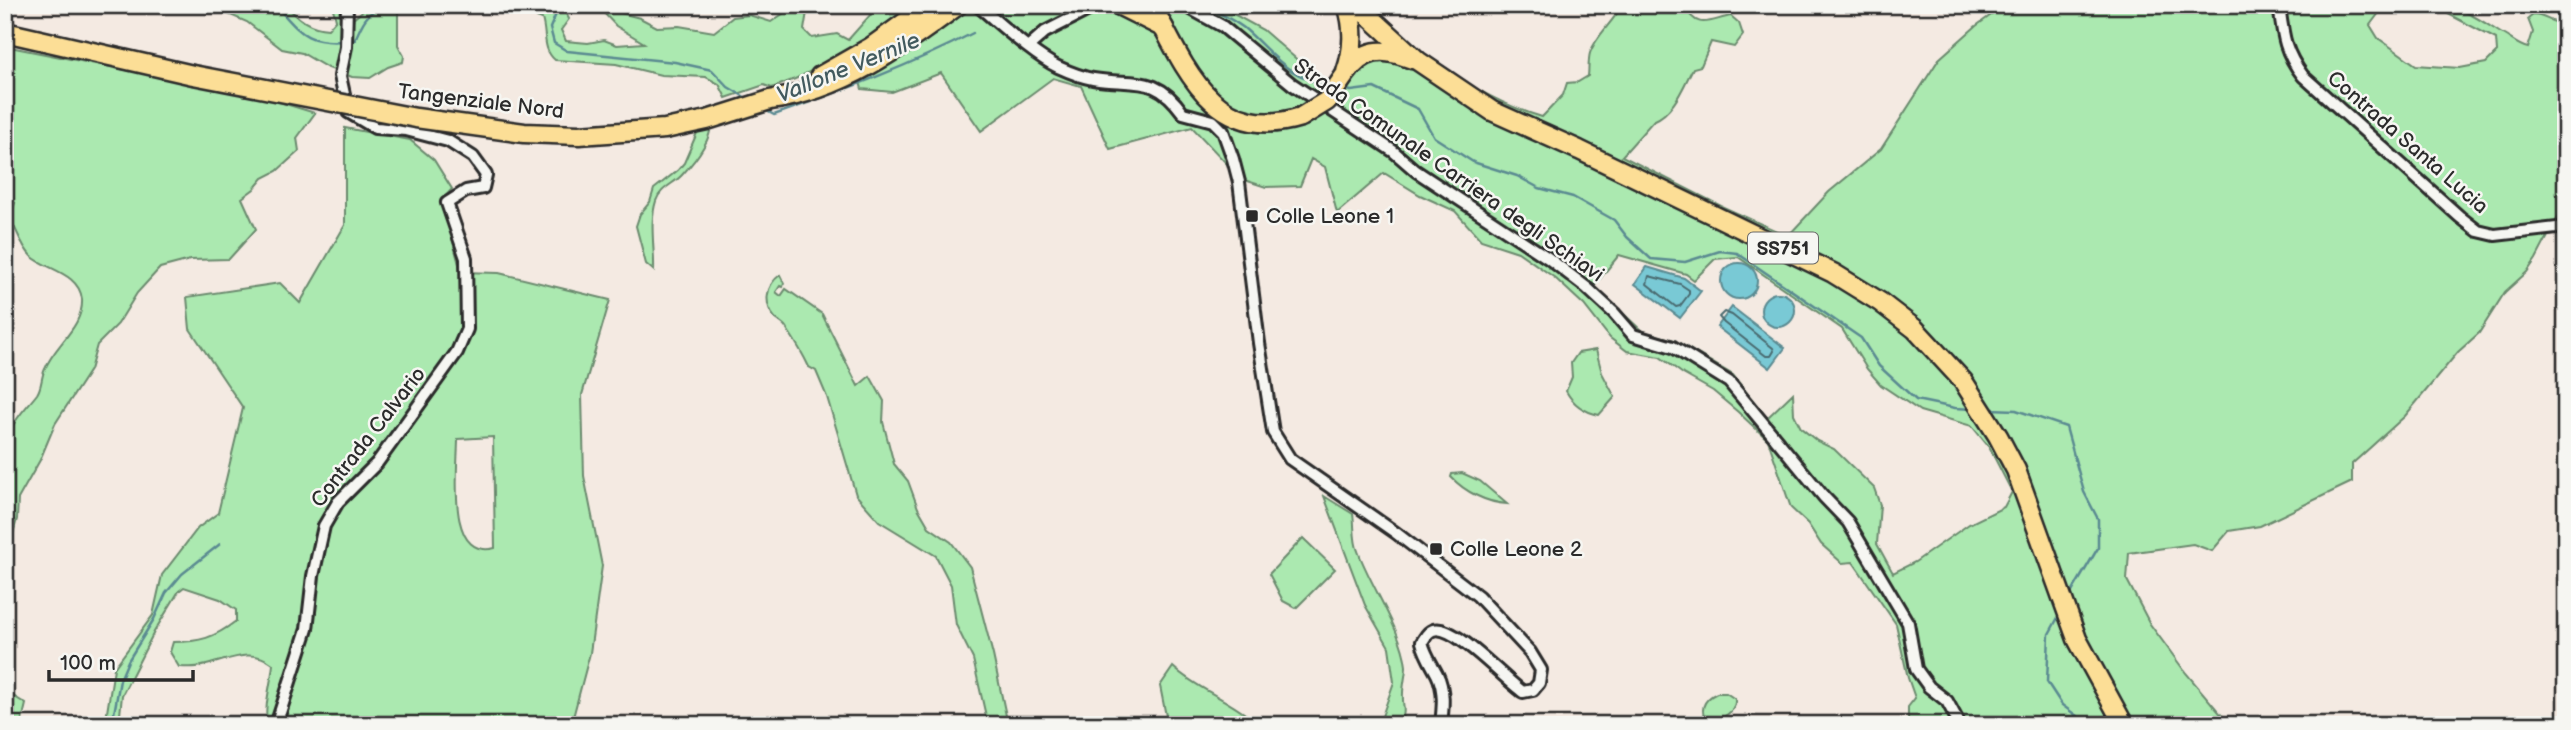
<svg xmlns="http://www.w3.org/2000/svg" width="2571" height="730" font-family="'Balsamiq Sans',sans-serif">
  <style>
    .green { fill: #abe9b0; stroke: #6b8a6e; stroke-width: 2; fill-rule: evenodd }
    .water { fill: #79c9d5; stroke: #5a8a91; stroke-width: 2 }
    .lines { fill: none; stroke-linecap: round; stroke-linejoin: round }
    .shore { stroke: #4a6a6f; stroke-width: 2 }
    .stream { stroke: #5a8a91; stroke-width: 2.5 }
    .street-casing { stroke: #2b2b2b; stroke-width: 16 }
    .primary-casing { stroke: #2b2b2b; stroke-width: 23 }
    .street { stroke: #f6f6f2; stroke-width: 10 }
    .primary { stroke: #fcde96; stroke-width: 18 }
    .primary-bridge-casing { stroke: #2b2b2b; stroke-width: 23; stroke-linecap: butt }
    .primary-bridge { stroke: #fcde96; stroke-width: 18 }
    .poi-dot { fill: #2b2b2b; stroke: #f6f6f2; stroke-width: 2.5 }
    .labels { text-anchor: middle; stroke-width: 5; stroke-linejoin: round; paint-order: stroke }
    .shield { fill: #f6f6f2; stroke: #686867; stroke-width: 2 }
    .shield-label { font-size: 19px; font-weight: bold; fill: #2b2b2b }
    .street-label { font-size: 21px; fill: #2b2b2b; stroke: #f6f6f2 }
    .poi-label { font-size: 21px; fill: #2b2b2b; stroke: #f6f6f2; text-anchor: start }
    .water-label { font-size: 23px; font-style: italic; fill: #425a5e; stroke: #f6f6f2 }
  </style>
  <rect width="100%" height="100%" fill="#f4eae2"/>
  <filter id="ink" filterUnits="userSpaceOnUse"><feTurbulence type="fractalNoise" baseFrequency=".0143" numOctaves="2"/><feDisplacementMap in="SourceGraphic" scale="14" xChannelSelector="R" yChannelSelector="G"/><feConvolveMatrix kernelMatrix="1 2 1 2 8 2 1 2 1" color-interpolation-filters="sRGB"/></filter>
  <g filter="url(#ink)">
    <!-- green -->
    <g class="green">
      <path d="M207,5H286C298,19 310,28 328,29L336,20L332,5H348L342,11L341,24L351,21L369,5H409L402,7L398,11V45L404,56L403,62L388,67L370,78L352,77L326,67L302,53L282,49L247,22Z"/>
      <path d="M510,5H556L564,10L569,19L561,30L566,41L588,43L604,40L617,45L644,43L616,26L602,11L609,10L640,18L657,27L679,26L714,32L733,17L749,15L771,22L787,11L798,7L807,12L804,30L812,38L837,34L848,40L879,5H1217L1263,30L1309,70L1329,84L1381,56L1413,68L1454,97L1488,117L1366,5H1371C1410,52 1484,100 1542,117L1563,95L1567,83L1578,82L1588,76C1589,69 1588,60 1590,53C1597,34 1613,23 1622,5H1684C1697,32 1710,20 1731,16L1739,23L1743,35L1734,47L1711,42L1701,66L1693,68C1683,87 1674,113 1653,121L1622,156L1721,206L1788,236L1829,192L1881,149L1939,59L1976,26L2005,5H2385L2370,25L2378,38L2416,65L2460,68L2486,63L2497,52L2496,39L2448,14L2437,5C2461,5 2483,22 2504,35C2513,40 2518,46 2528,48L2533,32L2528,19L2533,15C2547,15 2551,26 2566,21V202L2536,259L2527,272L2505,292L2479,333L2458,352L2405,416L2352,464V482L2260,526L2229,531L2212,551L2193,544L2129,553L2127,580L2150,624L2186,673L2230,725H2131L2118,694L2090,645L2070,642L2114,725H1908V707L1915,698L1908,678L1896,624L1853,562L1842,563L1821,544L1808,524L1791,508L1768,440L1738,412L1713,391L1683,374L1660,357L1627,351L1610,338L1584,305L1555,278L1518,252L1481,240L1455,211L1420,195L1384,173L1337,213L1325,167L1311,159L1300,186L1266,187L1241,179L1192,127L1110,149L1081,86L1053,78L981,131L941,73L892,92L862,89L850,47L836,59L795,79L772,88L764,85L726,98L719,84L706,77L661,75L616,64L555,60C542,49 547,34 542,19C528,12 521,20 510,5ZM1619,255L1686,274L1694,280L1715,259L1738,257L1842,329L1867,369L1881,385L1920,411L1972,426L1989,447L2012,492L2004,507L1969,524L1915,562L1893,573L1877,544L1880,505L1874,488L1834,449L1817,441L1801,428L1794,414L1793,393L1767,418L1733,375L1674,340L1642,331L1594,286Z"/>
      <path d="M5,46L266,98L315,113L297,138L299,151L277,171L263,178L254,189L242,198L256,229L229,259L190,260L160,268L137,293L118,324L97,345L90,370L55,424L40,460L18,499L17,519L5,562V493L12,461C0,430 20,416 37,394C42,387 41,377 45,369C54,345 84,327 82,299C79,273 47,270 31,256C22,247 16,229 10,218L15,203L5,200V88L11,76L5,67Z"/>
      <path d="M711,124C711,142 694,162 682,175C674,184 660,188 656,201C649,223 655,249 654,271L646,264L636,226L640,214L650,202L654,189L678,170L684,163L700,126Z"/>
      <path d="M345,128L410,140L434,160L452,189L442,200L461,272L499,273L610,300L582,395L584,476L602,566L590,653L571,725H267C264,704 271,685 273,664C251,646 227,661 202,666C195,668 187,667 179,667L170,652L173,642C200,642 214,638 236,621V610L220,599L184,587L179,591L154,632L122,695L119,725H105L114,668L153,615L162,575L198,528L218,513L243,408L190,329L187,297L280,283L300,303L345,225ZM493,437L495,548C445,561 458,469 458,439Z"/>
      <path d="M780,275L784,283L783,287L780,286L776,292L781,296L786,289L822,314L858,386L870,376L884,401L883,422L894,464L908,481L918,508L929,527L951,542L970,567L993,655L1008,725H988L973,659L956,625L951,585L936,556L879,521L856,495L827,397L816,371L809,367C803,354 795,341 787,329C784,323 779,322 775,318C763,304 766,285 780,275Z"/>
      <path d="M1596,350L1602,373L1615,397L1599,415C1585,412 1573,404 1566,391L1572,377L1571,363L1578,353Z"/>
      <path d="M1462,473L1480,481L1507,504C1487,503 1465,492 1451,477L1452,474Z"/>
      <path d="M1324,496L1353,514C1355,526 1353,540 1358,551C1371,587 1402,630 1406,666C1406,675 1403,685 1403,693C1402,709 1407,707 1400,725H1379L1394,682L1389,647L1365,605Z"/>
      <path d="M1303,538L1335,569L1296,608L1283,601L1269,574Z"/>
      <path d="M1173,667C1196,688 1225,698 1249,717L1250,725H1173L1166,716L1160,686Z"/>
      <path d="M1717,693H1726L1735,699C1736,714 1723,714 1715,725H1708C1699,711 1702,700 1717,693Z"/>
      <path d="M10,694L26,704L21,725H5V697Z"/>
    </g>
    <!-- water -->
    <g class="water">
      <circle cx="1739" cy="281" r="18"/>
      <path d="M1647,267L1684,278L1701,291L1680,318L1635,284Z"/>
      <circle cx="1778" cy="310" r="17"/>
      <path d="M1732,307L1785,348L1770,368L1717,327Z"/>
    </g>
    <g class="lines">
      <!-- shore -->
      <g class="shore">
        <path d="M1649,276L1680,284L1689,290V294L1680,306L1676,307L1647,284Z"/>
        <path d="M1724,312L1732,315L1773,348L1774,351L1771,356H1766L1724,323L1719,317Z"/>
      </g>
      <!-- stream -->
      <g class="stream">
        <path d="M275,5C300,31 304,44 344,41"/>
        <path d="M535,5L549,7L556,14L550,28L554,43L567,51L675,62L712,70L728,87L748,99"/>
        <path d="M1205,5C1217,12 1232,19 1244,28C1276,56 1285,76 1330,86"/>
        <path d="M1023,9L1036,5"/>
        <path d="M351,41L355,40C361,25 367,11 384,5"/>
        <path d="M1344,89L1351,91L1374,88L1418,109L1434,137L1473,162L1517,176L1539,188L1573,197L1614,220L1627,237L1651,259L1685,262L1720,251L1737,253L1861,338L1879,366L1916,400L1955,408L1973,409"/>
        <path d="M765,110L774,115C842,91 909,66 973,33"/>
        <path d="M1990,409L2016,410L2066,427L2084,492L2098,519V548L2069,597"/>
        <path d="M2061,612L2049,634L2047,682L2062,705L2089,725"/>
        <path d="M112,725L120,680L128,661L154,619L166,593L182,574L220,544"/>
      </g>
      <!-- street casing -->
      <g class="street-casing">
        <g id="street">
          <path d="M977,5C999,23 1033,55 1058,67C1069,72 1081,77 1093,79C1134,86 1155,73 1183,113L1213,121L1223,131L1233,159L1239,182L1259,343L1273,432L1290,459L1396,533L1478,596L1530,652L1541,670L1539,683L1533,690L1523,692C1504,679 1454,623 1433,630C1427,632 1425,638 1422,642C1425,654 1431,663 1437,674C1445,690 1443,707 1441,725"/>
          <path d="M1184,5L1222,26L1292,84L1393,151L1416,171L1548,258L1587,288L1614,313L1633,335L1673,347L1729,382L1824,497L1848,522L1908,623L1916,669L1929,687L1947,701L1960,725"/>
          <path d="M2279,5C2283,35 2284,51 2303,76L2460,217L2478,231L2495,235L2566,227"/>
          <path d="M1029,46L1045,32L1098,5"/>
          <path d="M276,725L307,629L313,576L324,526L338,502L377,463L457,352L467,329L466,258L447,203L466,191L483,188L486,175L473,157L448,141L406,130L375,128L348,112L340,76L346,47L347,5"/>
        </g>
      </g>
      <!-- primary casing -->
      <g class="primary-casing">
        <g id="primary">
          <path d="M1118,5L1164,28"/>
          <path d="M1152,5C1185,68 1214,144 1301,117"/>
          <path d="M1357,5L1418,61L1492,111L1579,150L1833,273L1880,302L1915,329L1963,381L1998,436L2016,470L2077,639L2124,725"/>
          <path d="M1346,72C1354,49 1355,28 1347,5"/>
          <path d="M1345,75C1364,48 1382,47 1412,59"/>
          <path d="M820,76L871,47L929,5"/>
          <path d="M770,100C841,91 902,47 958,5"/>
        </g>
      </g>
      <!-- street -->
      <use href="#street" class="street"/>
      <!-- primary -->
      <use href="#primary" class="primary"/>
      <!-- primary-bridge casing -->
      <g class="primary-bridge-casing">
        <g id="primary-bridge">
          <path d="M5,32L193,75L416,118L524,133L579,135L665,129L707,120L770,100"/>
          <path d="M1301,117L1327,101L1345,75"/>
        </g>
      </g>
      <!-- primary-bridge -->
      <use href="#primary-bridge" class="primary-bridge"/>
    </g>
  </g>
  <!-- markers -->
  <g class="poi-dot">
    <rect x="1245" y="209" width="14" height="14" rx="3.5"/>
    <rect x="1429" y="542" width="14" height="14" rx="3.5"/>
  </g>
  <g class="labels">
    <!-- shield labels -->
    <rect class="shield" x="1748" y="232.5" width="70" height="31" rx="5"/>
    <g class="shield-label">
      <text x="1783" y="255">SS751</text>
    </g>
    <!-- street labels -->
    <g class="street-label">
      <text transform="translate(481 101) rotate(7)" y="7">Tangenziale Nord</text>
      <text transform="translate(2408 142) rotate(41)" y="7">Contrada Santa Lucia</text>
      <text transform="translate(1449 170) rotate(35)" y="7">Strada Comunale Carriera degli Schiavi</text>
      <text transform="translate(368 437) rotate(-52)" y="7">Contrada Calvario</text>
    </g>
    <!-- poi labels -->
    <g class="poi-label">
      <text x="1266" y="223">Colle Leone 1</text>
      <text x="1450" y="556">Colle Leone 2</text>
    </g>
    <!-- water labels -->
    <g class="water-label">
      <text transform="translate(848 67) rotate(-22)" y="8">Vallone Vernile</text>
    </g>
  </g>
  <!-- margin -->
  <rect width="2571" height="730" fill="none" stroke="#f6f6f2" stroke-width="28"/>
  <rect x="14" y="14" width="2543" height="702" fill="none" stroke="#2b2b2b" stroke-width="2.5" filter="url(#ink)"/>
  <!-- scale -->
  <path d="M49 670v10h144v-10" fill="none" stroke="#2b2b2b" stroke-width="3.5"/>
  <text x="60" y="670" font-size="21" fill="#2b2b2b" stroke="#f6f6f2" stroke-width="5" paint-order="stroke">100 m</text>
</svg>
